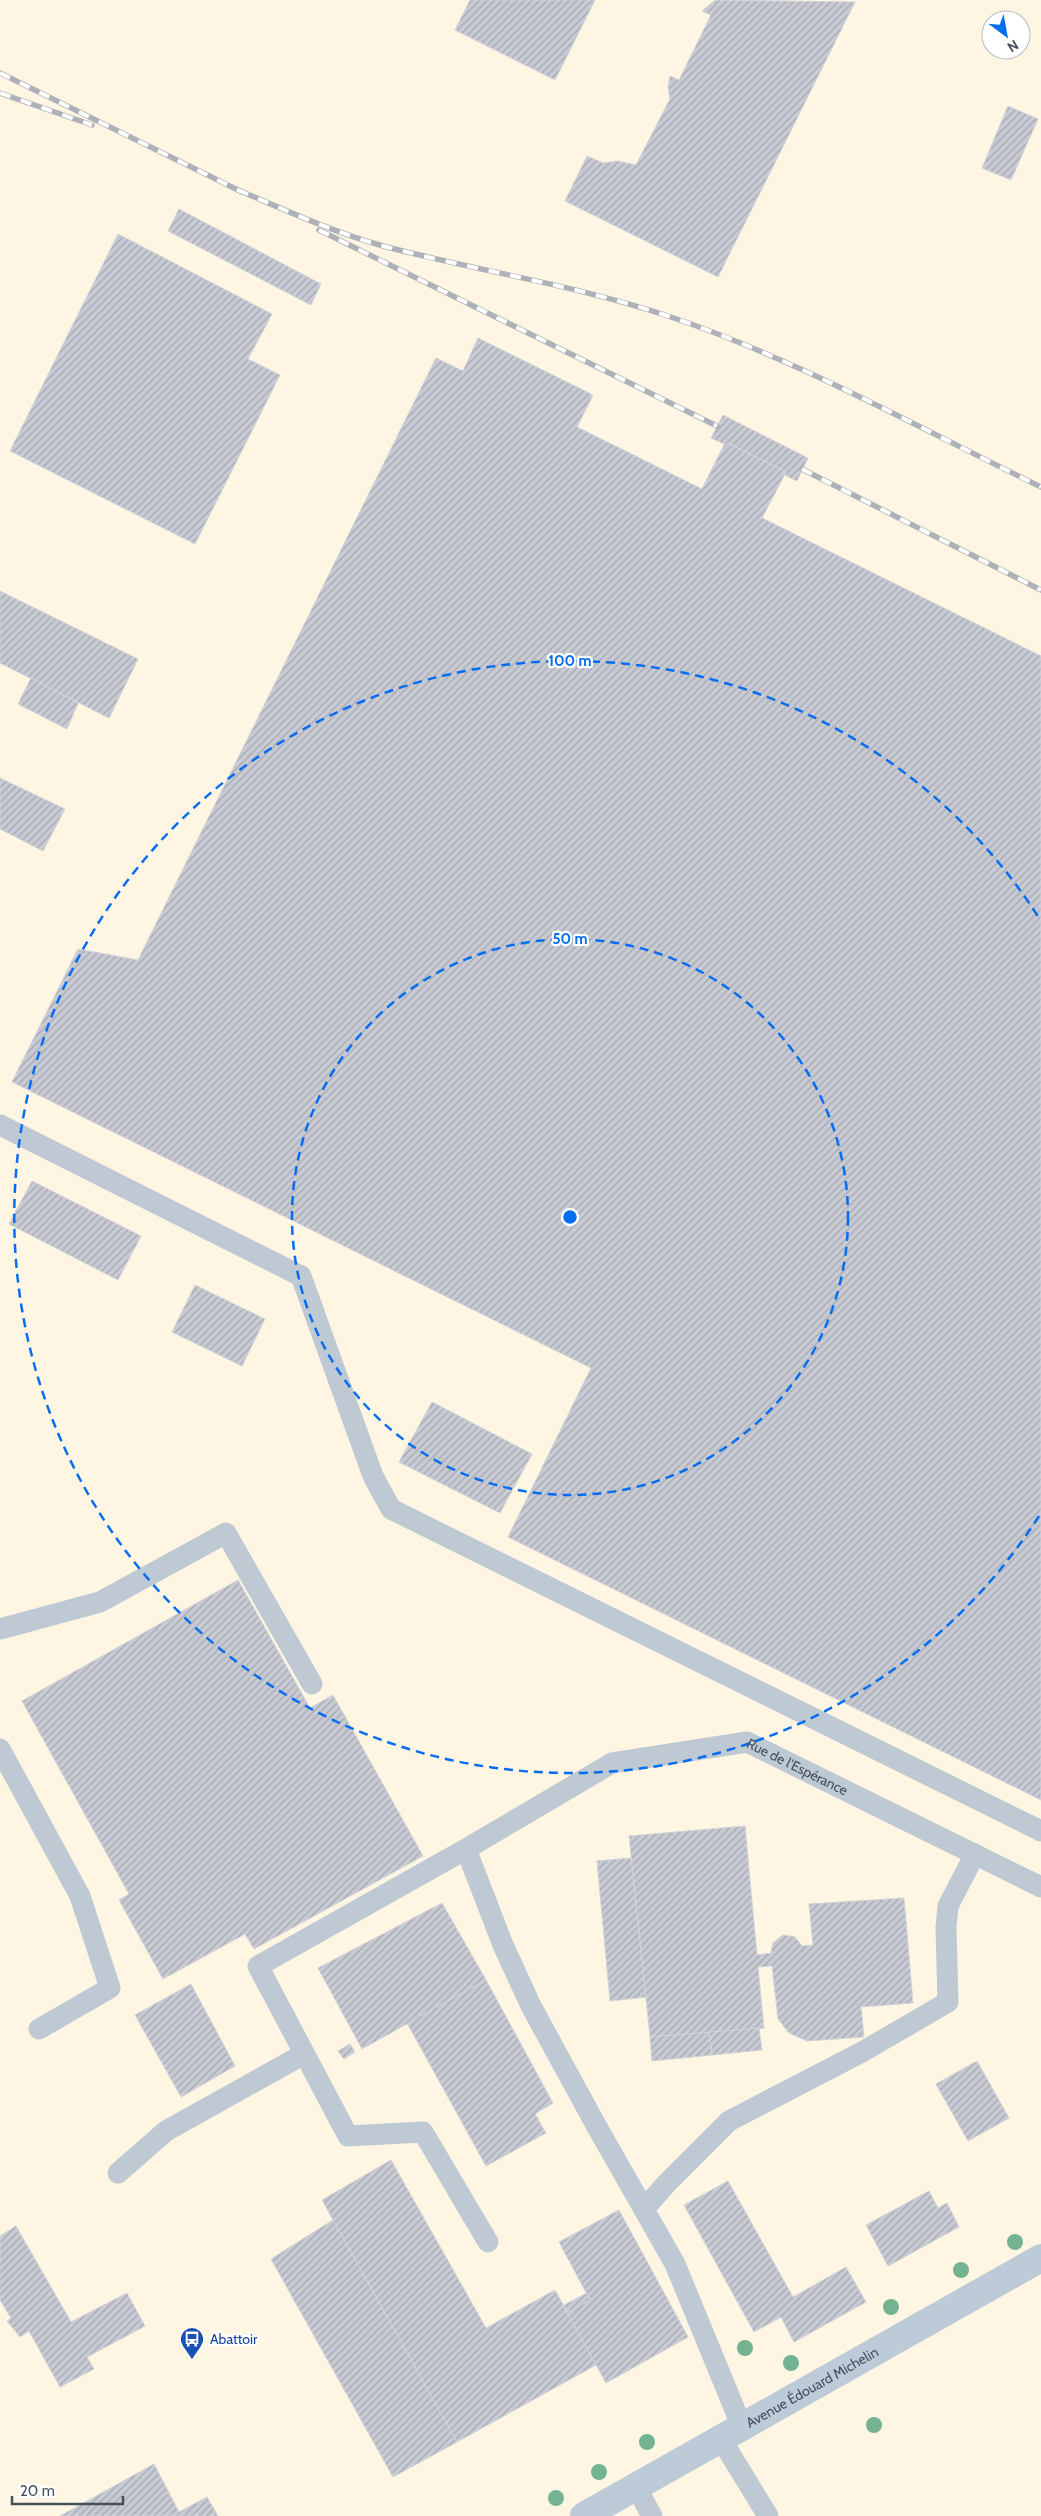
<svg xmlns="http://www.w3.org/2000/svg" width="1041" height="2516" font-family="Cabin,sans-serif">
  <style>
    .commercial { fill: #fef6e2; fill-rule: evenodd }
    .building { fill: url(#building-hatch); stroke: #d0d3d9 }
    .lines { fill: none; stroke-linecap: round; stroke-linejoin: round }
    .service { stroke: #bec9d4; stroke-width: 21 }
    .secondary { stroke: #bdcad8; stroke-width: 28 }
    .rail-casing { stroke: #aeb2b8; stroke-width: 5.5 }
    .rail { stroke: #fff; stroke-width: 4; stroke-dasharray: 11; stroke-linecap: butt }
    .tree { fill: #73b392 }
    .ring { fill: none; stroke: #056df1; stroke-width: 2.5; stroke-dasharray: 9 6 }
    .labels { text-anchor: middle; stroke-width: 4.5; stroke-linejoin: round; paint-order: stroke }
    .street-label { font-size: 14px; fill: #43505c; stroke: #fff }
    .transit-label { font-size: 14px; fill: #164399; stroke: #fff; text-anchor: start }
    .centre { fill: #056df1; stroke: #fff; stroke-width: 2.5 }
    .ring-label { font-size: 15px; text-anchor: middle; font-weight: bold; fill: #056df1; stroke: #fff; stroke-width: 4.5; stroke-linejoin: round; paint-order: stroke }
  </style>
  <defs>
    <pattern id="building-hatch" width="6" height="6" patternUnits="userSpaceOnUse" patternTransform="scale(1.25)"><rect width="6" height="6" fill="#c8cbd3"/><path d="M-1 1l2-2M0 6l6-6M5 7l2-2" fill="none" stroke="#a4a7ae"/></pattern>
  </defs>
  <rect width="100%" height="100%" fill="#f0ecec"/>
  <!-- commercial -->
  <path class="commercial" d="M0,0H1041V2516H0ZM991,20H1021V50H991Z"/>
  <!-- building -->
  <g class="building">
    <path d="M470,0H595L555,80L455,30Z"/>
    <path d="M715,0L855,2L718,277L565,201L587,156L603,163L618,161L636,165L670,99L668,87L670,76L679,80L711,15L702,11Z"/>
    <path d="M1008,106L1038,119L1011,180L982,168Z"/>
    <path d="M179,209L321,284L311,305L168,231Z"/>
    <path d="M118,234L272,314L248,359L280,375L195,544L10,451Z"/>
    <path d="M478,338L593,395L577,427L702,489L724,445L728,443L786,472L762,518L1041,656V1800L508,1537L591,1368L12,1082L78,949L138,960L436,358L463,371Z"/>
    <path d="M723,415L808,458L797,481L785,475L786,472L728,443L726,445L711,438Z"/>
    <path d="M0,591L138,659L109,718L0,663Z"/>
    <path d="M31,678L78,703L67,729L18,704Z"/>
    <path d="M0,778L65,809L43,851L0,829Z"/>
    <path d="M32,1181L141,1236L118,1280L9,1224Z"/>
    <path d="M195,1285L265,1319L242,1366L172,1332Z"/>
    <path d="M432,1402L532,1454L500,1513L399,1462Z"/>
    <path d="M238,1580L310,1708L333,1695L423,1856L254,1949L245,1934L163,1979L119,1900L129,1894L22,1701Z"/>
    <path d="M745,1826L757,1955L771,1953L773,1943L783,1935L795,1937L802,1946L813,1945L809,1904L904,1898L913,2003L861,2007L864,2037L807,2041L789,2033L778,2019L772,1966L758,1967L764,2028L650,2037L629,1836Z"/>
    <path d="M631,1858L646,1997L610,2001L597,1861Z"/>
    <path d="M442,1903L486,1980L362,2049L318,1968Z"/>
    <path d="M486,1980L553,2103L535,2114L546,2133L486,2166L407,2023Z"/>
    <path d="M191,1984L235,2066L181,2097L135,2015Z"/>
    <path d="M759,2028L762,2050L712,2055L709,2032Z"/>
    <path d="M709,2032L712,2055L652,2061L650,2037Z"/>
    <path d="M350,2044L355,2052L344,2059L338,2051Z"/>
    <path d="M977,2061L1009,2118L968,2141L936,2084Z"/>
    <path d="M391,2160L486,2328L555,2290L596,2365L457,2442L322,2200Z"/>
    <path d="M728,2181L793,2297L846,2267L866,2302L794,2342L781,2317L754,2332L684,2205Z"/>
    <path d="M929,2191L938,2208L947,2203L959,2227L888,2266L866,2225Z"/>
    <path d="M619,2210L688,2337L606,2383L567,2312L590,2300L559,2242Z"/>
    <path d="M333,2220L457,2442L393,2477L271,2259Z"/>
    <path d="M16,2226L71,2322L127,2293L145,2326L87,2357L94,2369L60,2387L29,2331L20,2337L7,2321L11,2318L0,2300V2236Z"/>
    <path d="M587,2293L590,2300L567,2312L564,2305Z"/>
    <path d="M154,2464L179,2512L207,2497L218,2516H60Z"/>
  </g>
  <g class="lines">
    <!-- service -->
    <g class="service">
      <path d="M0,1125L301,1276L373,1476L391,1509L1041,1831"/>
      <path d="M0,1629L100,1602L226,1533L312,1684"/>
      <path d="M0,1749L80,1896L110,1988L39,2029"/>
      <path d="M466,1849L503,1945L531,2006L597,2127L675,2264L742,2427"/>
      <path d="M118,2173L166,2131L304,2054"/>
      <path d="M644,2209L667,2183L729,2121L862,2052L948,2002L946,1928L948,1906L975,1854"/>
      <path id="s1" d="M488,2242L423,2132L348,2136L258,1966L466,1849L612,1763L747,1742L1041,1887"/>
      <path d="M721,2439L768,2516"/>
      <path d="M636,2487L652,2516"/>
    </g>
    <!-- secondary -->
    <path class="secondary" id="s2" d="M584,2516L1041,2258"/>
    <!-- rail casing -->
    <g class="rail-casing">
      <g id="rail">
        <path d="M0,73L242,192"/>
        <path d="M0,93L92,125"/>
        <path d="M238,190C285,210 333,232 383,246C478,271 575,285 668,316C797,359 919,428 1041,487"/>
        <path d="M319,230L717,426"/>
        <path d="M802,469L1041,590"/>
      </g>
    </g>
    <!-- rail -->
    <use href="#rail" class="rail"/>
  </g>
  <!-- trees -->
  <g class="tree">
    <circle cx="1015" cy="2242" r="8"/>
    <circle cx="961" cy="2270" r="8"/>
    <circle cx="891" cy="2307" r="8"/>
    <circle cx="745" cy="2348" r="8"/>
    <circle cx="791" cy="2363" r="8"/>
    <circle cx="874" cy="2425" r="8"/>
    <circle cx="647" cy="2442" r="8"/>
    <circle cx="599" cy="2472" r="8"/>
    <circle cx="556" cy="2498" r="8"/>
  </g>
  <!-- distance rings -->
  <g class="ring">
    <circle cx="570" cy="1217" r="278"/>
    <path d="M1039 1516A556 556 0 1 1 1039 918"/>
  </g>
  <!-- icons -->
  <defs>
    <g id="bus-pin" transform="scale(1.25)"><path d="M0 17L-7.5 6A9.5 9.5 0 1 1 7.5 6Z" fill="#1a4fb4" stroke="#fff"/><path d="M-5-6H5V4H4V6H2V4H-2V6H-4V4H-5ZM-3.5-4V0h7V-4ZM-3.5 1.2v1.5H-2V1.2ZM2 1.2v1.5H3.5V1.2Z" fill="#fff"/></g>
  </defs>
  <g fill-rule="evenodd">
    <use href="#bus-pin" x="192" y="2339"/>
  </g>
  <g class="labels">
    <!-- street labels -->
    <g class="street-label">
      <text dy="5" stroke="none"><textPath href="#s1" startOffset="996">Rue de l'Espérance</textPath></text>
      <text dy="5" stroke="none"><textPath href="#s2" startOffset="262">Avenue Édouard Michelin</textPath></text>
    </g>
    <!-- transit labels -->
    <g class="transit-label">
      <text x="210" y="2344">Abattoir</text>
    </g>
  </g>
  <circle cx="570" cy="1217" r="8" class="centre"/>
  <g class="ring-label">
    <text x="570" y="666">100 m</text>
    <text x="570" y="944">50 m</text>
  </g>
  <!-- north arrow -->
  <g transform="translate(1006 35) rotate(148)"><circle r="24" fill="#ffffff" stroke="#b4b9be"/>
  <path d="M0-4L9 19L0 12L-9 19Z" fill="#056df1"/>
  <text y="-8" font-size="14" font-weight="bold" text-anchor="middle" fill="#43505c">N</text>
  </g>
  <!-- scale -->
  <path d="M12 2496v8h111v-8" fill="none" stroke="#43505c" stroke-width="2.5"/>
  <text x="20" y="2496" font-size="15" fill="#43505c" stroke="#ffffff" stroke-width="4" paint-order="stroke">20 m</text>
</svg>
